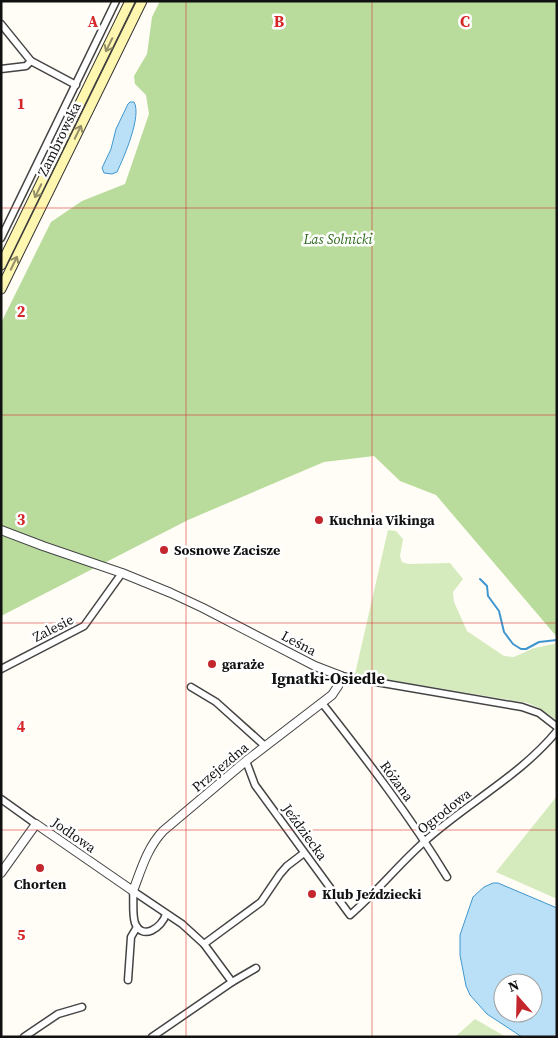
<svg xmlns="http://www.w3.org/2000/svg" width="558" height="1038" font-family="'Source Serif 4',serif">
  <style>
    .green { fill: #d5ebbd }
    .forest { fill: #b9dc9c }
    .water { fill: #b9e0f7; stroke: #3f96cf; fill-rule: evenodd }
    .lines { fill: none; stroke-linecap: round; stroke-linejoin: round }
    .stream { stroke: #3f96cf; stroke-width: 2 }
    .minor-casing { stroke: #444; stroke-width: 9 }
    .tertiary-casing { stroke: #444; stroke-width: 10 }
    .secondary-casing { stroke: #333; stroke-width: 11 }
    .minor { stroke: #fff; stroke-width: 6 }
    .tertiary { stroke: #fff; stroke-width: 8 }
    .secondary { stroke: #fff6b0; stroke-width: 9 }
    .oneway { stroke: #948f68 }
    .grid { fill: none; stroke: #d62828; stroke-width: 1; stroke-opacity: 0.55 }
    .poi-dot { fill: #c4262e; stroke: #fff; stroke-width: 2 }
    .labels { text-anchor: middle; stroke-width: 5; stroke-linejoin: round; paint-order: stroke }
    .street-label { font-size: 14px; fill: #111; stroke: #fff }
    .park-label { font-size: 14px; font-style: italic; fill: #2f6b1f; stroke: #fff }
    .poi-label { font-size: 14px; font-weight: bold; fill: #111; stroke: #fff; text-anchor: start }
    .quarter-label { font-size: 16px; font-weight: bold; fill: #111; stroke: #fff }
    .grid-label { font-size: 16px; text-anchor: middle; font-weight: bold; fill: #d62828; stroke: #fff; stroke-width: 5; stroke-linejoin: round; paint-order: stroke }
  </style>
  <rect width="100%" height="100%" fill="#fffdf5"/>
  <!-- green -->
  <g class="green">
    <path d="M388,530L396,531L403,539L400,556L402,562L408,564L450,563L463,579L453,592L454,602L467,631L504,656L514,657L534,648L554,644L557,641V721L541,709L528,703L355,674Z"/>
    <path d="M557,796V899L496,872Z"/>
    <path d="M475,1019L506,1037H455Z"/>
  </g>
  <!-- forest -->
  <path class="forest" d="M160,1H557V637L436,495L400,481L374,456L324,462L188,520L1,616V323L51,222L82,201L125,184L149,114L146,95L135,84L134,76L147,54L152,17Z"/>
  <!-- water -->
  <g class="water">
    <path d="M130,102H134C142,116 124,157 117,172L112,174L104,173L102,168L111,149L116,129L128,104Z"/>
    <path d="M493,883H498L557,908V1037H522L487,1014L470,995L466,986L460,955V935L473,897L484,887ZM503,983H533V1013H503Z"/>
  </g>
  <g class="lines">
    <!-- stream -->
    <path class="stream" d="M480,579L487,586L488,596L499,611L504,632L513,644L521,649H526L539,642L557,640"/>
    <!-- minor casing -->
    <g class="minor-casing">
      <g id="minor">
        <path d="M1,24L31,61"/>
        <path d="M1,69L26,66L31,61L76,85"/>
        <path d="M1,238L116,1"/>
        <path d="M1,669L84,626L122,573"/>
        <path d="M341,676L522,707L539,713L557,727"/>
        <path d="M191,687L216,702L265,746"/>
        <path d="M322,703C366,759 410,816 447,877"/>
        <path d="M246,761L255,785L350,915C377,892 398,865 424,842C467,803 520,776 557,731"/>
        <path d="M1,799L36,824"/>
        <path d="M133,891L182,924L204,944L232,982L152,1037"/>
        <path d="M133,891C134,901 132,914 135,923C142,941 162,928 166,914"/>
        <path d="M204,944L261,902L280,874L287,866L304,853"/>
        <path d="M128,980L131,937L137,927"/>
        <path d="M232,982L256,968"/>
        <path d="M24,1037L58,1014L82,1007"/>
      </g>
    </g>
    <!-- tertiary casing -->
    <g class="tertiary-casing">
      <path id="tertiary" d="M1,530L43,546L122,573L171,593L203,608L315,666L341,676L338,686L332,695L246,761L163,831C147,848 141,870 133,891L36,824L1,873"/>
    </g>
    <!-- secondary casing -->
    <g class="secondary-casing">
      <g id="secondary">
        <path d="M1,265L130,1"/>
        <path d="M1,289L142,1"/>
      </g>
    </g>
    <!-- minor -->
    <use href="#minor" class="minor"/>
    <!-- tertiary -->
    <use href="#tertiary" class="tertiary"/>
    <!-- secondary -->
    <use href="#secondary" class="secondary"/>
  </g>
  <!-- one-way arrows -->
  <defs><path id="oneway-shaft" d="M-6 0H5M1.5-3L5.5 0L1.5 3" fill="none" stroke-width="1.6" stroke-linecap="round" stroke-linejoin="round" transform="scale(1.25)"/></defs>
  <g class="oneway">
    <use href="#oneway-shaft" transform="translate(109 45) rotate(116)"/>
    <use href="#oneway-shaft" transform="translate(78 132) rotate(-64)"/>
    <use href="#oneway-shaft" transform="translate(38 191) rotate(116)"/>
    <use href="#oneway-shaft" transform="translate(14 263) rotate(-64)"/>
  </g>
  <!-- grid -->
  <path class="grid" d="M186,1V1037M372,1V1037M1,208H557M1,415H557M1,623H557M1,830H557"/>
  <!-- markers -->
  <g class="poi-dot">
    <circle cx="319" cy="520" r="5"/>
    <circle cx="164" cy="550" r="5"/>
    <circle cx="212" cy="664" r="5"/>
    <circle cx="40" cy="868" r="5"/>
    <circle cx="312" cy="894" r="5"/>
  </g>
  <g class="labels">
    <!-- street labels -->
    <g class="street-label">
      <text transform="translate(59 139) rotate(-64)" y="5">Zambrowska</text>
      <text transform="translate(53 628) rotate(-27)" y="5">Zalesie</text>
      <text transform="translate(299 643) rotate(28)" y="5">Leśna</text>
      <text transform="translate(220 767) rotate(-40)" y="5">Przejezdna</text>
      <text transform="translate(397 781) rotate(54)" y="5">Różana</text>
      <text transform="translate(444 811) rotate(-38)" y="5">Ogrodowa</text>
      <text transform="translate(305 832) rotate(54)" y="5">Jeździecka</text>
      <text transform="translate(74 835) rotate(35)" y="5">Jodłowa</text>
    </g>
    <!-- park labels -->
    <g class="park-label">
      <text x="338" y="244">Las Solnicki</text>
    </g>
    <!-- poi labels -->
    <g class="poi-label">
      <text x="329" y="525">Kuchnia Vikinga</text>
      <text x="174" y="555">Sosnowe Zacisze</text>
      <text x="222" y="669">garaże</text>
      <text x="40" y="889" text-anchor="middle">Chorten</text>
      <text x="322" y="899">Klub Jeździecki</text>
    </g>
    <!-- quarter labels -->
    <g class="quarter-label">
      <text x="328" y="684">Ignatki-Osiedle</text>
    </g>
  </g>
  <g class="grid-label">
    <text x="93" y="27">A</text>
    <text x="279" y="27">B</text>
    <text x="465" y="27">C</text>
    <text x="21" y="109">1</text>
    <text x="21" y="317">2</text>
    <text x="21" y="525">3</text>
    <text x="21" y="732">4</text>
    <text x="21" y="940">5</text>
  </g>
  <!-- border -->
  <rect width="558" height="1038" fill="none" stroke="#111111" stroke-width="5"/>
  <!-- north arrow -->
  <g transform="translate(518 998) rotate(340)"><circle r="24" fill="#ffffff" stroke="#a0a0a0"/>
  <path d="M0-4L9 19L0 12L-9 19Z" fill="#c4262e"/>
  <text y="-8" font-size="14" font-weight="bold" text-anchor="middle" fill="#111111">N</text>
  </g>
</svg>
